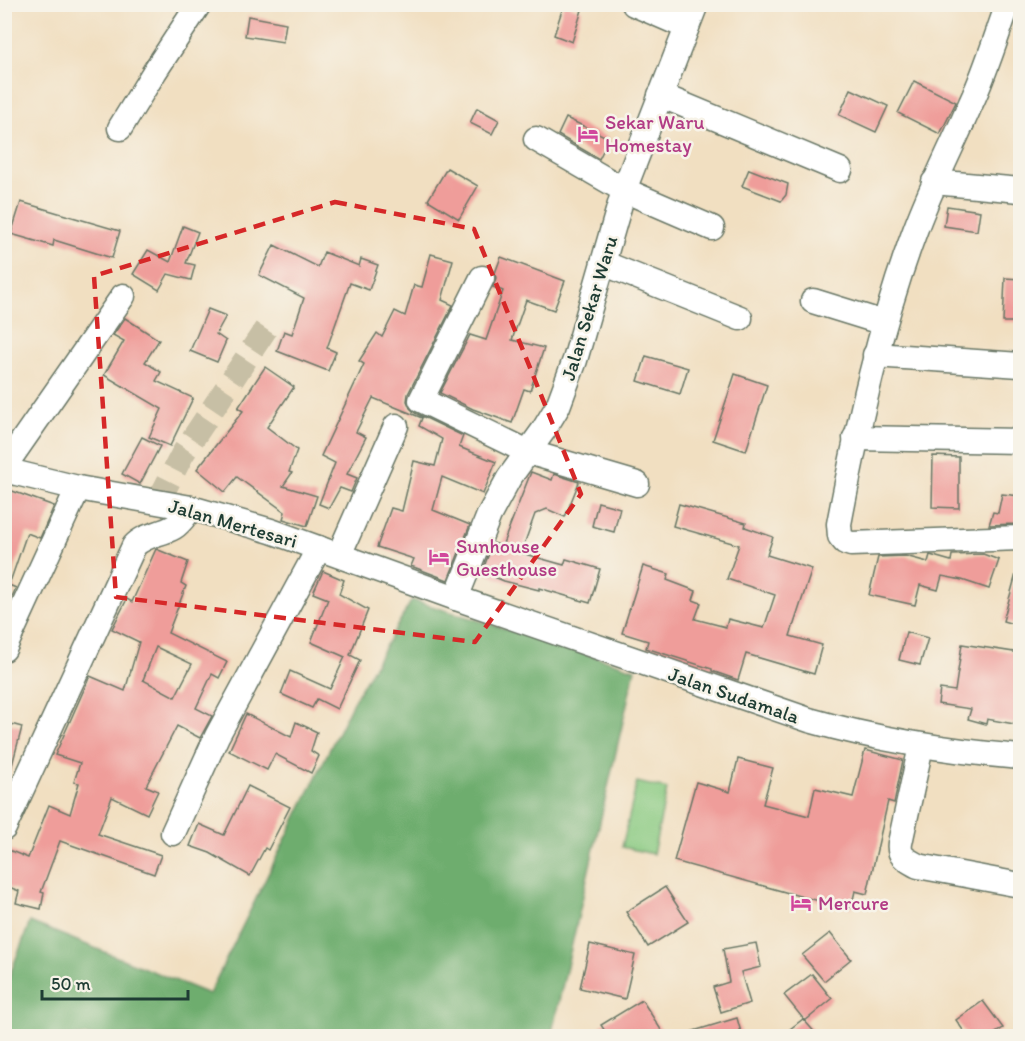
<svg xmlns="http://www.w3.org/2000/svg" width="1025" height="1041" font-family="Itim,sans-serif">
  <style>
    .green { fill: #88c980; stroke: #54835a; stroke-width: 1.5 }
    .forest { fill: #6ead6e; stroke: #467551; stroke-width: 1.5 }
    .building { fill: #ef9d9a; fill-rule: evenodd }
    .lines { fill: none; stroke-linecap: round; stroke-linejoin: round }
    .minor-tunnel { stroke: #c7bfa5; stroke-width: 24; stroke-dasharray: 24 12; stroke-linecap: butt }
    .minor-casing { stroke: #687665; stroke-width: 27 }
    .minor { stroke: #fff; stroke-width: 24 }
    .marked { fill: none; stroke: #d62828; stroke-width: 4.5; stroke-dasharray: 12 8; stroke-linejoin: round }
    .labels { text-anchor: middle; stroke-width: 5; stroke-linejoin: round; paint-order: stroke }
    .hotel-label { font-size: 20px; fill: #b23c85; stroke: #f7f3e8; text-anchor: start }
    .street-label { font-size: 20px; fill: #1f3d34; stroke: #f7f3e8 }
  </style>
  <rect width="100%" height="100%" fill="#f7f3e8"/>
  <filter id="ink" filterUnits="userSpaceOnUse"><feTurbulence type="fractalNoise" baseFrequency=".0167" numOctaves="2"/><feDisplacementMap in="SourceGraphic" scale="12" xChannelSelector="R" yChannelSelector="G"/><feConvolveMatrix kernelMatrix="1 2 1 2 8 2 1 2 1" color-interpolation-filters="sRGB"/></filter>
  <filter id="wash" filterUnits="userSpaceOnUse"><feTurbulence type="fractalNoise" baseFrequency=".008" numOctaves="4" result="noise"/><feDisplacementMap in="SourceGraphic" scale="24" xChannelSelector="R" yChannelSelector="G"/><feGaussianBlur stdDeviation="1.35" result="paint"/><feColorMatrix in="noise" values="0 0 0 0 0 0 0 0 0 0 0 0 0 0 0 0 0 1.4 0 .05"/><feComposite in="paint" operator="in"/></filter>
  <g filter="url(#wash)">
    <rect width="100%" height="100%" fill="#f1dfc1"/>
    <!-- green -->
    <path class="green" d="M637,782L667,789L653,854L622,847Z"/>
    <!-- forest -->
    <path class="forest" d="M412,600L635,669L551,1036H5L4,990L30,922L209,994L352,704Z"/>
    <g id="blocks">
      <!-- building -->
      <g class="building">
        <path d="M564,4L582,10L572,42L554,35Z"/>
        <path d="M248,16L286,23L283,42L245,36Z"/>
        <path d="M914,81L956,102L940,134L898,113Z"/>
        <path d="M851,89L888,106L876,132L839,115Z"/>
        <path d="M477,108L499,120L492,134L470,123Z"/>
        <path d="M566,118L609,138L599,159L558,135Z"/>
        <path d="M447,168L478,186L459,219L428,200Z"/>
        <path d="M749,169L788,184L786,195L781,201L742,186Z"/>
        <path d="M21,202L120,231L112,258L54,240L53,246L11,234Z"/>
        <path d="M947,206L980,211L977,231L944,226Z"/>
        <path d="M183,226L198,232L186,263L195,265L191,280L168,274L159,290L133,274L148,250L170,262Z"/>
        <path d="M274,245L318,267L324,252L359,266L361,259L378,265L369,290L350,283L327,348L336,352L328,371L277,351L284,331L292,334L304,298L259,275Z"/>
        <path d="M431,254L453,260L442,300L453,305L408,394L407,401L410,408L415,413L463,436L459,447L496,462L483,494L442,477L433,510L470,525L448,580L411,566L414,559L377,547L391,508L402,511L414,461L435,466L442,439L419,426L422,418L373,398L356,432L366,437L347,474L357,478L351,492L340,488L329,508L319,504L335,463L321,456L364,364L359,361L377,333L382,337L395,311L405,316L414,285L422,287Z"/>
        <path d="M501,257L565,281L554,310L526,300L512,340L544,348L530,391L524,389L512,423L473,409L440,393L470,335L486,340L503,291L493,287L496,278L495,273Z"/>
        <path d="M1005,278L1020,279V322H1003Z"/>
        <path d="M208,309L226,316L216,334L226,341L217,362L190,351Z"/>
        <path d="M125,318L159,340L145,362L161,372L156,381L193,398L170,446L149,437L162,409L104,375L124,341L113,335Z"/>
        <path d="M646,356L688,368L680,394L638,381Z"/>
        <path d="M265,367L294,387L267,427L297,450L289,472L292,473L283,486L317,496L307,526L283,519L285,512L237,477L225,492L197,469L243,411L238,408Z"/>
        <path d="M735,374L767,385L746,451L713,440Z"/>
        <path d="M142,437L160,446L140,484L122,474Z"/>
        <path d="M933,456L959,457V508L932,507Z"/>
        <path d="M531,472L552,480L554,474L579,482L565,517L547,509L535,514L521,553L564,565L566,559L600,569L590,603L539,588V590L504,581L482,572L493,543L502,546Z"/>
        <path d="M4,488L54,506L40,538L27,533L9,585L16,588L4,614Z"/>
        <path d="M1002,494L1020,496L1015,524L989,525L993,512L998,513Z"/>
        <path d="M598,502L620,508L614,532L592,526Z"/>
        <path d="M679,504L746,523L745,527L773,537L767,555L812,569L790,636L822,645L814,674L746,654L738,680L712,671V669L646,648L648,641L622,633L643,566L669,574L667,580L696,591L693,600L701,603L695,619L726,627L728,619L764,628L775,595L727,579L739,545L673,526Z"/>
        <path d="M156,549L188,562L181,583L186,586L168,633L227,662L219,678L212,674L196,708L212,716L200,738L177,726L146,786L158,791L147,814L112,797L98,834L161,855L154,874L60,841L41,892L44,893L41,909L16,903L19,891L4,885V848L28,858L49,805L70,814L79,783L74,782L80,763L55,755L90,676L125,691L139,642L112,629L127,599L132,602ZM156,647L192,664L175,697L143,680Z"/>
        <path d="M983,554L999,560L989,589L962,580L942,576L938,590L920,585L915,605L869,595L878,557L905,556L928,562L930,555L951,561L952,555Z"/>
        <path d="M323,571L344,580L339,594L368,610L350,655L360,660L337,709L317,699L312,708L281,694L290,671L330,689L345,657L311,642L328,599L313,593Z"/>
        <path d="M1016,574L1020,575V626L1003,621Z"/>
        <path d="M906,632L928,638L920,665L899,660Z"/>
        <path d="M962,644L1020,653V725L987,719L986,724L968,719L971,709L938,704L940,689L955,691Z"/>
        <path d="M246,714L291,737L296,722L317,732L311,751L319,756L311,773L275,754L267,770L229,751Z"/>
        <path d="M4,722L22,727L10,773H4Z"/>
        <path d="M865,750L903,760L894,803L888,801L867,894L855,891L851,908L803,897L674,861L696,782L730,792L738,759L773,768L763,804L809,816L815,788L853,797Z"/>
        <path d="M248,786L290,807L268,850L265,848L250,876L210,853L190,846L199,824L224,835Z"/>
        <path d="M665,887L688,922L648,947L626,912Z"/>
        <path d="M830,933L851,959L824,981L802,955Z"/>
        <path d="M756,943L761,967L741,972L750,1003L721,1012L713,987L729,982L723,949Z"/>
        <path d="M590,944L635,955L625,999L580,988Z"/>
        <path d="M812,974L832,999L805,1021L784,995Z"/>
        <path d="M642,1000L665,1036H608L601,1025Z"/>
        <path d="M983,1001L1003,1028L991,1036H967L956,1020Z"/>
        <path d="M737,1018L742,1036H690V1032Z"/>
        <path d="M803,1019L818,1036H781Z"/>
      </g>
    </g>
  </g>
  <g filter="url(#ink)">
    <use href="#blocks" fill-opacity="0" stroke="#687665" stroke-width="1.5"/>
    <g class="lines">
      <!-- minor-tunnel -->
      <path class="minor-tunnel" d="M158,502L182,455L271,321"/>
      <!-- minor casing -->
      <g class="minor-casing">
        <g id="minor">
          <path d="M634,4L687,27"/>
          <path d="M1008,4C996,37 986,71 971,103C953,145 932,185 916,228C880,324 858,424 839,524L840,536L845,542L851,544L1020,538"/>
          <path d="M660,95L840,170"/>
          <path d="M120,128L155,71L199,4"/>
          <path d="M536,139L624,190L712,228"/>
          <path d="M934,182L1020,190"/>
          <path d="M603,263L740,318"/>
          <path d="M482,278L421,400L528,452L637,484"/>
          <path d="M813,301L884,323"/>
          <path d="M875,355L1020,365"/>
          <path d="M855,438L1020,441"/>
          <path d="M4,467L123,296"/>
          <path d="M4,470L78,488L191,508L271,531L456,598L809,720C879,740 948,751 1020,757"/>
          <path d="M339,555L396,426"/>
          <path d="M456,598L489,515L509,478L543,431L558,406L575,360L624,190L696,4"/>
          <path d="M4,649L78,488"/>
          <path d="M921,746L900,843C898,857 907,860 918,866L1020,885"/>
          <path d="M4,828L134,546C145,534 160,535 174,527C181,523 186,514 191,508"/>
          <path d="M173,833L217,736L319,548"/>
        </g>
      </g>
      <!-- minor -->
      <use href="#minor" class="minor"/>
    </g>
  </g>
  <!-- marked area -->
  <path class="marked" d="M335,202L474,229L581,494L475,642L116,597L94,276Z"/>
  <!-- icons -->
  <defs>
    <g id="hotel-bare" transform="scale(1.62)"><path d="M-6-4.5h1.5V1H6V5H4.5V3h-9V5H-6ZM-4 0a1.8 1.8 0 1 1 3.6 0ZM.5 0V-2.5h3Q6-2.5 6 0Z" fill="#d1479c" stroke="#f7f3e8" stroke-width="2.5" paint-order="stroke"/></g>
  </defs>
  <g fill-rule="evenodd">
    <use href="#hotel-bare" x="588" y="134"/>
    <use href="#hotel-bare" x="439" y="557"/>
    <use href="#hotel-bare" x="801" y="903"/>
  </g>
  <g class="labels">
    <!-- hotel labels -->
    <g class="hotel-label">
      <text x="605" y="129">Sekar Waru<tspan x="605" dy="23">Homestay</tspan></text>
      <text x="456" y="553">Sunhouse<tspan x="456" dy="23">Guesthouse</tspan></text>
      <text x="818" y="910">Mercure</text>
    </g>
    <!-- street labels -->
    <g class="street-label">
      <text transform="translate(589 308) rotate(-73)" y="7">Jalan Sekar Waru</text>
      <text transform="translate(233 523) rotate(16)" y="7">Jalan Mertesari</text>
      <text transform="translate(734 695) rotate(19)" y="7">Jalan Sudamala</text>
    </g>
  </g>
  <!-- margin -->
  <rect width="1025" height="1041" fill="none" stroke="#f7f3e8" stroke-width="24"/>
  <!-- scale -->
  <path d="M42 990v9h146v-9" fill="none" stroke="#1f3d34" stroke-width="3"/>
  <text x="51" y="990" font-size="18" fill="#1f3d34" stroke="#f7f3e8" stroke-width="4.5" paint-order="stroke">50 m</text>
</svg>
